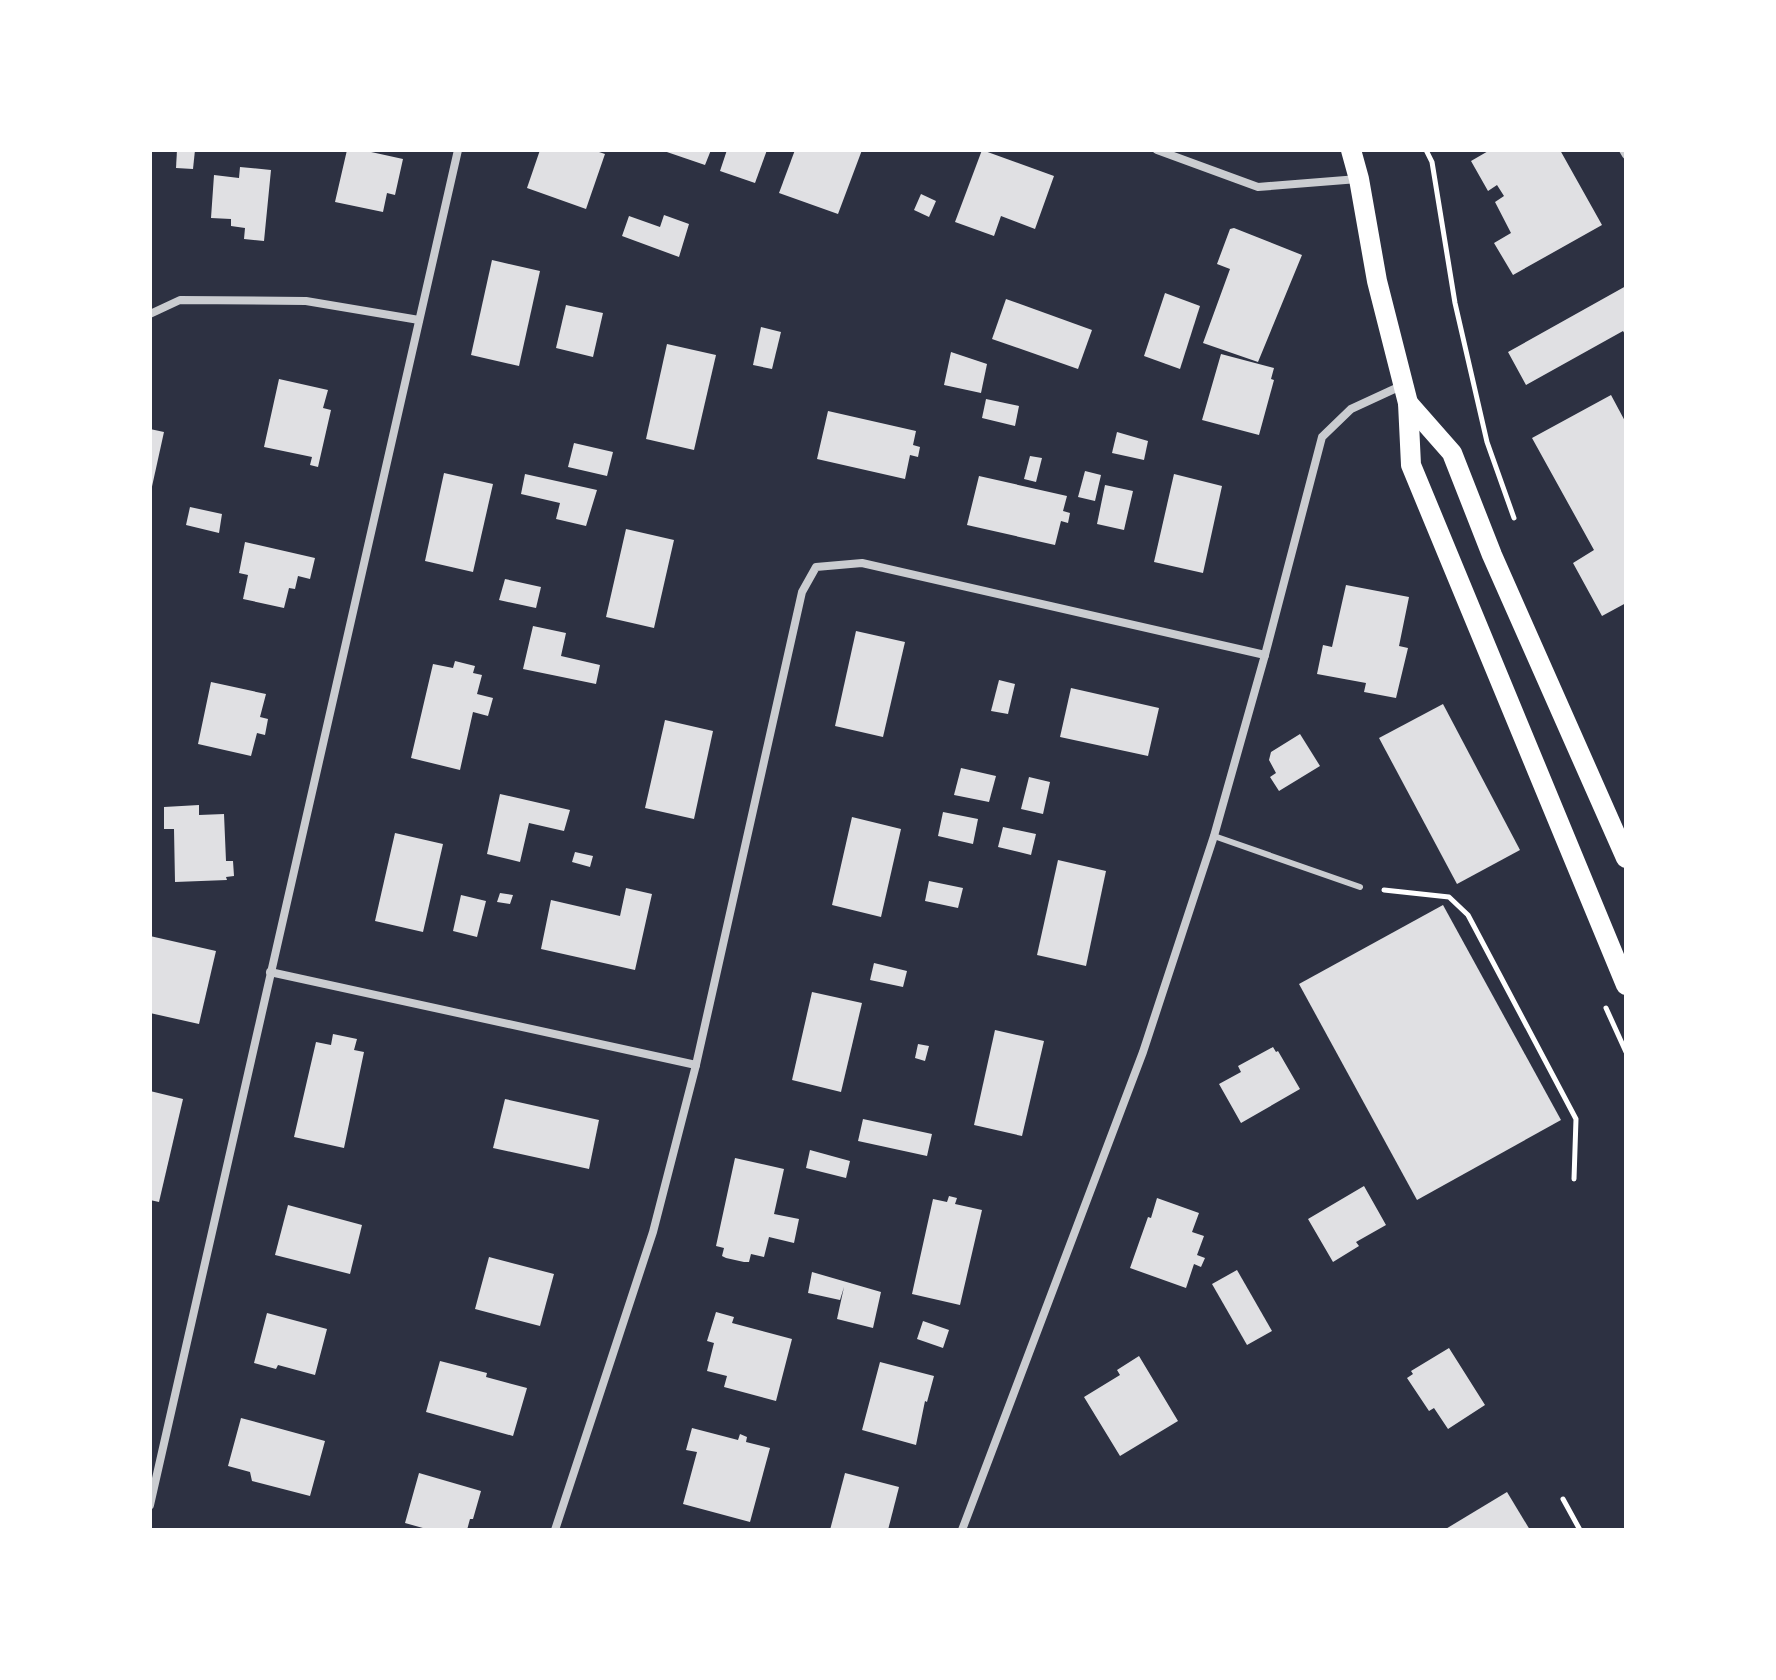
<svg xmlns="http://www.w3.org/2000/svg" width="1776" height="1680" font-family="Inter,sans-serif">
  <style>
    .building { fill: #e0e0e3 }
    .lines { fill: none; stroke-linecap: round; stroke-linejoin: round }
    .path { stroke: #fff; stroke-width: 5 }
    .service { stroke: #caccd0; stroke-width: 6 }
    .minor { stroke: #caccd0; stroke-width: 8 }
    .primary { stroke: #fff; stroke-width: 20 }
  </style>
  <rect width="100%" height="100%" fill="#2d3142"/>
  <!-- building -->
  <g class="building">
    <path d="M177,150H195L193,169L176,168Z"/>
    <path d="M347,150H362L403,159L395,195L387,193L383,212L335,202Z"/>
    <path d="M540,150H593L605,154L586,209L527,188Z"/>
    <path d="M661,150H711L705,165Z"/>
    <path d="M727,150H767L755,183L720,171Z"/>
    <path d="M795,150H862L838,214L779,193Z"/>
    <path d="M982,150L1054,176L1035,229L1001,216L994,236L955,222Z"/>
    <path d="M1490,150H1560L1602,225L1513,275L1494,243L1511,233L1495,202L1504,196L1497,185L1488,191L1471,161Z"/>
    <path d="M240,167L271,170L264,241L244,239L245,228L231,226V219L211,218L214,175L239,178Z"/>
    <path d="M921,194L936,201L929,217L914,210Z"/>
    <path d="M664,215L689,224L679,257L622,236L629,216L660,227Z"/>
    <path d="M1234,228L1302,255L1258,362L1203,343L1230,269L1217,264L1230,229Z"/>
    <path d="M492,260L540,271L519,366L471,355Z"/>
    <path d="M1626,286V336L1623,331L1526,385L1508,352Z"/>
    <path d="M1165,293L1200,306L1180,369L1144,356Z"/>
    <path d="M1006,299L1092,330L1078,369L992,339Z"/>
    <path d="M566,305L603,313L593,357L556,348Z"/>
    <path d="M761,327L781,332L772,369L753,365Z"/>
    <path d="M667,344L716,355L694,450L646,439Z"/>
    <path d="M951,352L987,364L981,393L944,385Z"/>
    <path d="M1221,354L1274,368L1271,379L1274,380L1259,435L1202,420Z"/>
    <path d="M279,379L328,390L323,408L331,410L318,467L310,465L312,457L264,447Z"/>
    <path d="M1611,395L1626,423V603L1602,616L1573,563L1594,550L1532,438Z"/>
    <path d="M986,399L1019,406L1015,426L982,418Z"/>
    <path d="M828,411L916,431L913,445L920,447L918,457L910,455L905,479L817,459Z"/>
    <path d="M150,429L164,432L151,491H150Z"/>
    <path d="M1117,432L1148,441L1144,460L1112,453Z"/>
    <path d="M574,443L613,452L607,476L568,467Z"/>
    <path d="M1030,456L1042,458L1036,482L1024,479Z"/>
    <path d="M1085,471L1101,475L1095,501L1078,497Z"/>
    <path d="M444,473L493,484L473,572L425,561Z"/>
    <path d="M525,474L597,490L586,526L556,519L560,503L521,494Z"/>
    <path d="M1174,474L1222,486L1203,573L1154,562Z"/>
    <path d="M979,476L1067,496L1063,511L1070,513L1068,523L1061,521L1055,545L967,525Z"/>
    <path d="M1105,485L1133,491L1124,530L1097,524Z"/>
    <path d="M190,507L222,514L219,533L186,525Z"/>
    <path d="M626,529L674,540L654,628L606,617Z"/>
    <path d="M245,542L315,558L310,579L298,576L295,589L289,588L284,608L243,599L248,575L239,573Z"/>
    <path d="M505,579L541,587L536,608L499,600Z"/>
    <path d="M1346,585L1409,597L1399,646L1408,648L1396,698L1364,692L1366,683L1317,674L1323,645L1332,647Z"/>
    <path d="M533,626L566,633L561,656L600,665L596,684L523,669Z"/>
    <path d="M856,631L905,642L883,737L835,726Z"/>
    <path d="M455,661L475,666L473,673L482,675L477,694L493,698L488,716L473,712L460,770L411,758L433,664L453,668Z"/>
    <path d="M999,680L1015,684L1008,714L991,711Z"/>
    <path d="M211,682L266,694L260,717L268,719L265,735L257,733L251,756L198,744Z"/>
    <path d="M1071,688L1159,708L1148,756L1060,737Z"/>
    <path d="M1443,704L1520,850L1457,884L1379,738Z"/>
    <path d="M665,720L713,731L694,819L645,808Z"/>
    <path d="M1300,734L1320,766L1279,791L1270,777L1276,773L1269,760L1271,752Z"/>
    <path d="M961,768L996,776L989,802L954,795Z"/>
    <path d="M1029,777L1050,782L1043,814L1021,809Z"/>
    <path d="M500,794L570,810L564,831L529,823L520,862L487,854Z"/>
    <path d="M199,805V815L224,814L226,861H233L234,876L226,877L227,880L175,882L174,829H164V807Z"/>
    <path d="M943,812L978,819L973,844L938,836Z"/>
    <path d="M852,817L901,829L881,917L832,905Z"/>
    <path d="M1003,827L1036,834L1031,855L998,847Z"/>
    <path d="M395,833L443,844L423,932L375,921Z"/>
    <path d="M575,852L593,856L590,867L572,862Z"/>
    <path d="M1058,860L1106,871L1086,966L1037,955Z"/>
    <path d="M929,881L963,888L958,908L925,901Z"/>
    <path d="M626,888L652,894L635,970L541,949L551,900L620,916Z"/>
    <path d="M500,893L513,895L510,904L497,902Z"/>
    <path d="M461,895L486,901L477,937L453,931Z"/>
    <path d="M1443,905L1561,1120L1417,1200L1299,984Z"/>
    <path d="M150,936L216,951L199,1024L150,1013Z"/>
    <path d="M874,963L907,971L903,987L870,980Z"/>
    <path d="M812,992L862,1003L841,1092L792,1080Z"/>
    <path d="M995,1030L1044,1041L1022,1136L974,1125Z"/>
    <path d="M333,1034L357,1039L354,1050L364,1052L344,1148L294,1137L316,1042L331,1045Z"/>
    <path d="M918,1044L929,1046L925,1061L915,1058Z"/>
    <path d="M1273,1047L1276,1052L1278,1051L1300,1089L1241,1123L1219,1084L1241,1072L1238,1066Z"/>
    <path d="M150,1091L183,1099L159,1202L150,1200Z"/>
    <path d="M505,1099L599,1120L589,1169L493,1148Z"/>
    <path d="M863,1119L932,1134L927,1156L858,1141Z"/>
    <path d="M810,1150L850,1161L846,1178L806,1168Z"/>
    <path d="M735,1158L784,1169L774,1214L799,1219L794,1243L769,1237L764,1257L751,1254L749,1262H744L726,1258L722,1256L724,1248L716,1246Z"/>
    <path d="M1364,1186L1386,1225L1356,1242L1359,1246L1333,1262L1308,1219Z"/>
    <path d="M949,1196L957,1198L955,1204L982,1210L960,1305L912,1294L933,1199L947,1202Z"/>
    <path d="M1157,1198L1199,1213L1192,1232L1204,1236L1197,1255L1205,1258L1201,1267L1194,1264L1186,1288L1130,1268L1148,1217L1151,1218Z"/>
    <path d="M288,1205L362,1225L350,1274L275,1255Z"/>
    <path d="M489,1257L554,1274L540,1326L475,1309Z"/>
    <path d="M1237,1270L1272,1331L1247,1345L1212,1284Z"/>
    <path d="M812,1272L881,1292L873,1328L837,1319L844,1287L840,1300L808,1293Z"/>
    <path d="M716,1312L734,1317L732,1323L792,1339L776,1401L724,1387L727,1376L707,1371L714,1343L707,1341Z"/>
    <path d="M267,1313L327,1329L315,1375L278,1365L276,1369L254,1363Z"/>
    <path d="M923,1321L949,1330L943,1348L917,1339Z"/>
    <path d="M1449,1348L1485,1405L1448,1429L1434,1408L1429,1411L1407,1378L1413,1374L1411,1371Z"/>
    <path d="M1139,1356L1178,1421L1120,1456L1084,1397L1120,1375L1117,1370Z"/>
    <path d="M440,1361L487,1373L486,1377L527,1388L513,1436L426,1412Z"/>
    <path d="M880,1362L934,1376L927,1402L925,1401L916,1445L862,1430Z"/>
    <path d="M241,1418L325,1441L310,1496L252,1481L250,1472L228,1466Z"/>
    <path d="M692,1428L738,1440L740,1434L747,1437L746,1442L770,1448L750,1522L683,1504L697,1452L686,1450Z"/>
    <path d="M419,1473L481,1491L473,1519H470L467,1530H430L405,1523Z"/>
    <path d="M845,1473L899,1487L888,1530H830Z"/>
    <path d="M1507,1492L1530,1530H1444Z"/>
  </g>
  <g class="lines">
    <!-- path -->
    <g class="path">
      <path d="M1426,150L1432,162L1455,303L1487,442L1514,518"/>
      <path d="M1384,890L1449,897L1468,915L1576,1119L1574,1179"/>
      <path d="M1606,1008L1626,1052"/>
      <path d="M1563,1499L1580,1530"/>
    </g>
    <!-- service -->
    <path class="service" d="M1214,836L1360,887"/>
    <!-- minor -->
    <g class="minor">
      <path d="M1157,150L1258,187L1358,179"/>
      <path d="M1623,150L1626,155"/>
      <path d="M150,314L180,300L306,301L419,320"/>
      <path d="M270,972L696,1065"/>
      <path d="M150,1505L458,150"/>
      <path d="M555,1530L653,1232L696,1065L802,592L816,567L862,563L1265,655"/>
      <path d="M962,1530L1143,1052L1214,836L1265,655L1322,437L1351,409L1403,385"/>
    </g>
    <!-- primary -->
    <g class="primary">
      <path d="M1351,150L1359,179L1377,281L1408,403L1411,465L1626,985"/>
      <path d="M1408,403L1452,453L1492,555L1626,858"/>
    </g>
  </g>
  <!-- border -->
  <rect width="1776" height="1680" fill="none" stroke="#ffffff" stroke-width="304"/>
</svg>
